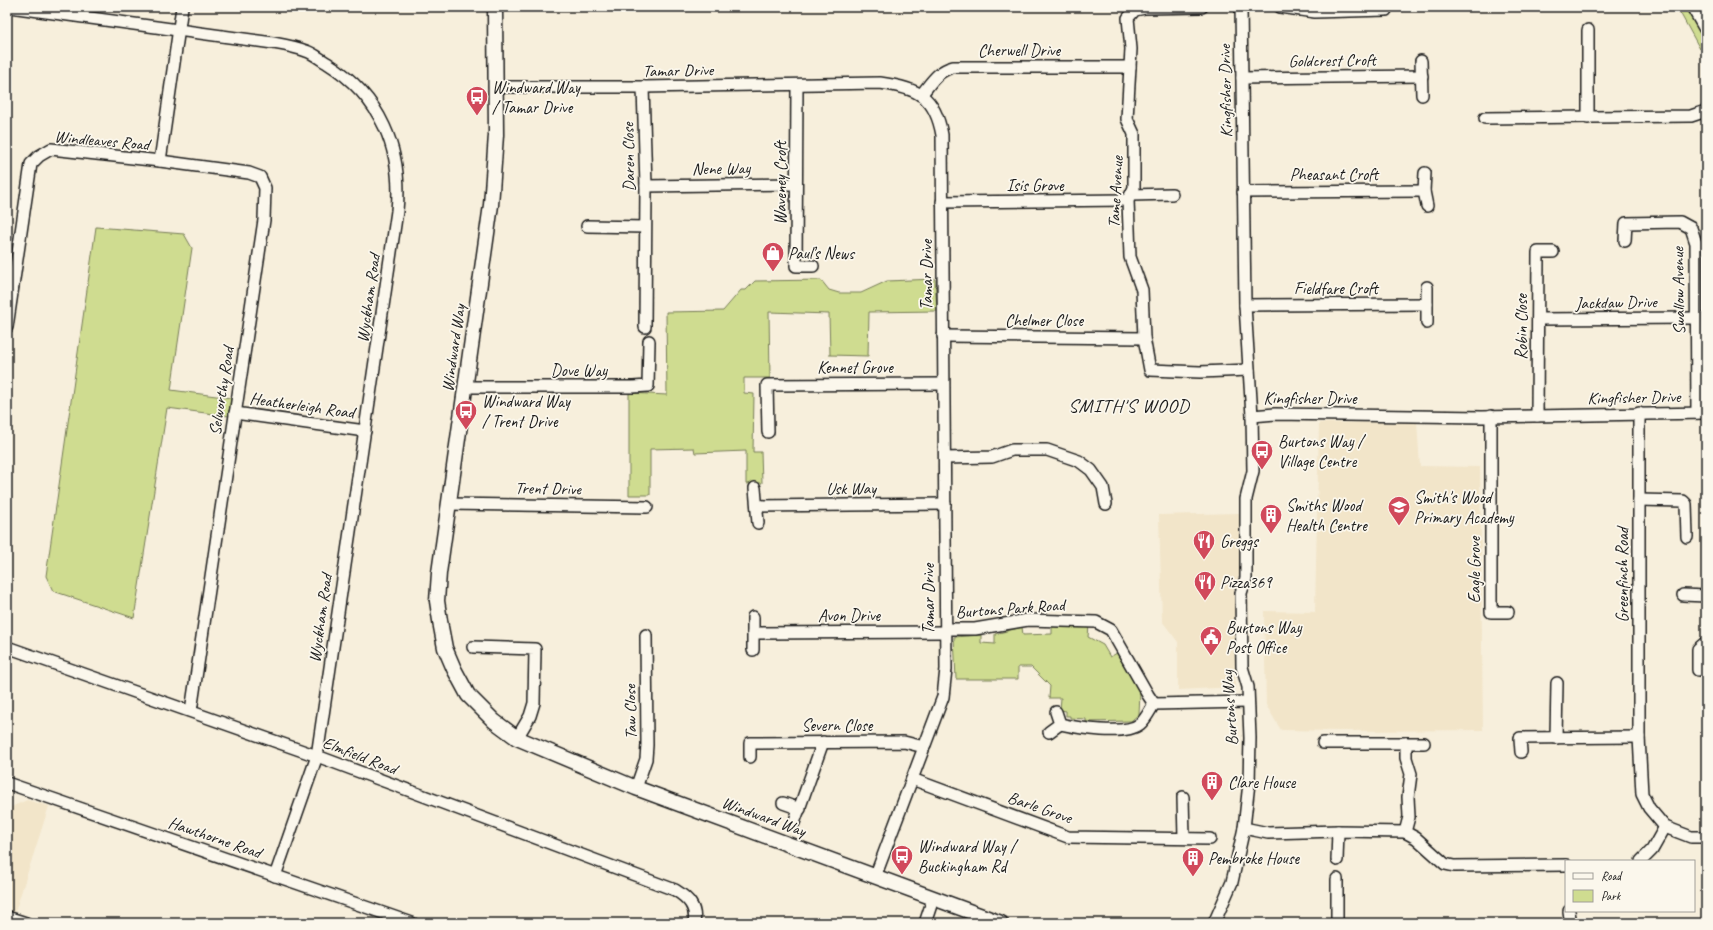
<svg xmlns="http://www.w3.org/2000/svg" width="1713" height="930" font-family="Caveat,sans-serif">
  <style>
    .built { fill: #f2e5c9 }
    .green { fill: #cfdc90; stroke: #767c56 }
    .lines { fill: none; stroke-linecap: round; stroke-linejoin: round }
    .minor-casing { stroke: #1c1c1c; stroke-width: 14 }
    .tertiary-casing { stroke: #1c1c1c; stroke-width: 17 }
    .minor { stroke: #fbf7ec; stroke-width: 11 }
    .tertiary { stroke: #fbf7ec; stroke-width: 14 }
    .labels { text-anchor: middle; stroke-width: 3.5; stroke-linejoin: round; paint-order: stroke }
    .street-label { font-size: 17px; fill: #1c1c1c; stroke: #fbf7ec }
    .poi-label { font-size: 17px; fill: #1c1c1c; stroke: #fbf7ec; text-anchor: start }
    .quarter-label { font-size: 19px; letter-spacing: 1px; fill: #1c1c1c; stroke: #fbf7ec }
  </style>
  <rect width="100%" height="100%" fill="#f7efdc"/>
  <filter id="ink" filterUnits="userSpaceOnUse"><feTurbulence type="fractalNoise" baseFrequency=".025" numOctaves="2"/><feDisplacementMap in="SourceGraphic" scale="8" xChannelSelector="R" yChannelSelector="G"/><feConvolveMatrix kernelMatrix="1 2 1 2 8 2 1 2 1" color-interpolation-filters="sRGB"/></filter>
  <g filter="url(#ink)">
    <!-- built -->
    <g class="built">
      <path d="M1417,422L1420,466L1480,467L1483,730L1342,731L1281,730L1266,705L1264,611L1315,612L1319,423Z"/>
      <path d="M1239,513L1240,575L1234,585L1235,687L1178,690V642L1162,621L1159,515Z"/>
      <path d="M27,800L49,806L15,912L7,909V815L11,807Z"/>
    </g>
    <!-- green -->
    <g class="green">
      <path d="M1677,7H1685L1694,19L1706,46L1700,49Z"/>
      <path d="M96,227L184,234L192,248L171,390L231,398L229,416L167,408L134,618L53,591L46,576Z"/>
      <path d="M935,279L937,311L869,312L868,356L830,355L829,314L769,312L770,378H744V393L754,394L753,452H761L762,483L746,484V451L695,453L694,448L650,449V495H629V393L667,395L666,312L723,311L741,290H746L755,281L821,280L829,290L839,293H861L887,281Z"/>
      <path d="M1089,625L1088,637L1103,645L1110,657L1117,653L1140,693L1139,714L1131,721L1086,722V719L1070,718V716H1066V711L1060,710L1061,698H1049L1050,686L1031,667H1018V679H956L954,637L981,635V643L995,644V634L1022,627L1023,635L1052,634V626Z"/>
    </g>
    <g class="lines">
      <!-- minor casing -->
      <g class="minor-casing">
        <g id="minor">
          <path d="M10,7L273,43C284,45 296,47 306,51C313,53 320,59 327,63C380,96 403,149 397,211L317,756L275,876"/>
          <path d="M1202,7L1145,8L1135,10L1128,18L1131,49L1127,119L1134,134V188L1128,200L1130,257L1142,290L1144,338L1150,370L1200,372L1249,370"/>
          <path d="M1280,7L1315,12L1386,10L1387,7"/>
          <path d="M1588,30V118"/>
          <path d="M1421,61L1422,95"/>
          <path d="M1242,78L1422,76"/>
          <path d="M797,85L796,266H813"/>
          <path d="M496,87H643L880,83C918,88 935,96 942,135L946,669L943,697L875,877"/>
          <path d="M643,87L646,186L645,327"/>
          <path d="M921,95C931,83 937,71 953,67H1130"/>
          <path d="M1485,118L1691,116L1706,111"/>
          <path d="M160,161L249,173L260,177L265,188L264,220L191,711"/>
          <path d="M1425,173L1424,191L1427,206"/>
          <path d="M646,186L796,184"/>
          <path d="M1243,192L1424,191"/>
          <path d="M1131,195L1172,194"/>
          <path d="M942,202L1128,200"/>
          <path d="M587,226L645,227"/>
          <path d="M1625,241L1626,223L1680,222L1691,228L1696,243L1697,413"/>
          <path d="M1245,305L1427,304"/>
          <path d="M1538,319L1695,318"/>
          <path d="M1427,323V287"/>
          <path d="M7,327L31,164L39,156L51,149L160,161L182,7"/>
          <path d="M943,336L1144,338"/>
          <path d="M465,387H633L648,386L649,341"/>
          <path d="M235,413L365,431"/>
          <path d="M1639,413V737L1642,794L1649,808L1665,827L1691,837H1706"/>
          <path d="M1252,416L1275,414L1482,417L1706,413"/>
          <path d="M1491,416V612H1508"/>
          <path d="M1537,416L1538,252H1553"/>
          <path d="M768,432L767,385L943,384"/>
          <path d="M945,458L992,457L1012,450H1047L1079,461L1091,470L1103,487L1106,504"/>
          <path d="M755,488L758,523"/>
          <path d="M1639,500L1683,501L1686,504L1687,537"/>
          <path d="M448,504L647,507"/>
          <path d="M757,506L945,504"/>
          <path d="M1683,595L1706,596"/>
          <path d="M946,629H975L1028,620L1096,622L1111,630L1148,695L1154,704L1248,702"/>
          <path d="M753,633L946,632"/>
          <path d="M7,647L317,756L675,890C688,898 697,907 694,923"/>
          <path d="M473,647L535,649L534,703L530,716L517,738"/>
          <path d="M753,650V617"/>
          <path d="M1698,670V649L1706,642"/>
          <path d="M1060,724C1078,728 1125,736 1140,724C1146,719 1150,710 1154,704"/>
          <path d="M1049,732L1060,724L1056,712"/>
          <path d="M1556,738L1557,683"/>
          <path d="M1323,743H1424"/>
          <path d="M1521,752L1520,738L1639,737"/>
          <path d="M750,757V743L904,742L924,747"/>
          <path d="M912,779L1068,837L1210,839"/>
          <path d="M7,783L412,923"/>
          <path d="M636,788L646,759L647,745L646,635"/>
          <path d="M1183,797L1184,838"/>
          <path d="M783,803L800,809"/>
          <path d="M794,823L823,742"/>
          <path d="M1244,828L1268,833L1338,831L1405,832L1416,838L1445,864L1454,866L1566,865"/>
          <path d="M1405,832L1409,817L1408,797L1411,774L1406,758V743"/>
          <path d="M1337,860L1338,831"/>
          <path d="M1641,861L1652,850L1665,827"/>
          <path d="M1337,879V923"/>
          <path d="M1569,911L1570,918"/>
          <path d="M7,917L26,923"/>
          <path d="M925,923L933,899"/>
          <path d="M1214,923L1232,882L1244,828L1249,783L1250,738L1248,687L1242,667L1241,593L1246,578V499L1253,471L1252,416L1245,305L1241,7"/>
        </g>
      </g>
      <!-- tertiary casing -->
      <g class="tertiary-casing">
        <g id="tertiary">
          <path d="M495,7L496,135L491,205L439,573L437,601L441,627L445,648L454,669L468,695L494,721L517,738L636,788L1001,923"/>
          <path d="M1694,7L1706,28"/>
        </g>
      </g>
      <!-- minor -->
      <use href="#minor" class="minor"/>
      <!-- tertiary -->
      <use href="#tertiary" class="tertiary"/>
    </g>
  </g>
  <!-- icons -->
  <defs>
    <g id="bus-pin" transform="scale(1.15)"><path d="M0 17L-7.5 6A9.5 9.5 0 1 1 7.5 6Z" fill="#d1495b" stroke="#fbf7ec"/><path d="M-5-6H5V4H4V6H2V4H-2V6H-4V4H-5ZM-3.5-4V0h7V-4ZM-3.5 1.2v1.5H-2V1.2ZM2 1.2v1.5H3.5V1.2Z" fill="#fff"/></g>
    <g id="shop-pin" transform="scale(1.15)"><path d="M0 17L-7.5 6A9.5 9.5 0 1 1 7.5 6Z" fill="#d1495b" stroke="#fbf7ec"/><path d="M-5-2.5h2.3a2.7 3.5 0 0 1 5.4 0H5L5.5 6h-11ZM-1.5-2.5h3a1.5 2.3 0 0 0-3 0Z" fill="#fff"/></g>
    <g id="school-pin" transform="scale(1.15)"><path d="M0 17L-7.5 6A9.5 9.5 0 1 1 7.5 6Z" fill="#d1495b" stroke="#fbf7ec"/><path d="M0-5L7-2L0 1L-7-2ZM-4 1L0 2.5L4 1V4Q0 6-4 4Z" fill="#fff"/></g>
    <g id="building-pin" transform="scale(1.15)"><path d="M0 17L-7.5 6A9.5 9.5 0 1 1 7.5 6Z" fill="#d1495b" stroke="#fbf7ec"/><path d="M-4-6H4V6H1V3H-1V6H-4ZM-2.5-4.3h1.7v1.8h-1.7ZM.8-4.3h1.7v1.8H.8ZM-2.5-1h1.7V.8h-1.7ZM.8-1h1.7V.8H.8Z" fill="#fff"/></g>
    <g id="restaurant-pin" transform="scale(1.15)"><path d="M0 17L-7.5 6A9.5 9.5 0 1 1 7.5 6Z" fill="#d1495b" stroke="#fbf7ec"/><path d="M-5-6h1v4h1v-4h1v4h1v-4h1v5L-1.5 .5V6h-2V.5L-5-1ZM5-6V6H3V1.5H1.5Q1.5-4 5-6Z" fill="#fff"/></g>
    <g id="civic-pin" transform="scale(1.15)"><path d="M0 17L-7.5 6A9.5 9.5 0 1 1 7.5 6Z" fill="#d1495b" stroke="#fbf7ec"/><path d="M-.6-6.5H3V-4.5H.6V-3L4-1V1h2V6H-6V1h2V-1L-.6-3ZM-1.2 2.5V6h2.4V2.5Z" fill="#fff"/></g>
  </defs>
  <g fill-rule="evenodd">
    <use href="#bus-pin" x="477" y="97"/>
    <use href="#shop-pin" x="773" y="253"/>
    <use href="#bus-pin" x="466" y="411"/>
    <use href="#bus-pin" x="1262" y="451"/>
    <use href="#school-pin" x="1399" y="507"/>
    <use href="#building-pin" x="1271" y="515"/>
    <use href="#restaurant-pin" x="1204" y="541"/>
    <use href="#restaurant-pin" x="1205" y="582"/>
    <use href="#civic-pin" x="1211" y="637"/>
    <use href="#building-pin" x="1212" y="782"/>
    <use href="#bus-pin" x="902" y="856"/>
    <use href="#building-pin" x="1193" y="858"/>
  </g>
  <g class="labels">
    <!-- street labels -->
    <g class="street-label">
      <text x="1019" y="56">Cherwell Drive</text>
      <text transform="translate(1332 60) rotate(-1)" y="6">Goldcrest Croft</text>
      <text transform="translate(678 70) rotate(-1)" y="6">Tamar Drive</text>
      <text transform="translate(1225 91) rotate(-91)" y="6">Kingfisher Drive</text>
      <text transform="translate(102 140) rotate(5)" y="6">Windleaves Road</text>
      <text transform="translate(628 157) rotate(-91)" y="6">Daren Close</text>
      <text transform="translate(721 168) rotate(-1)" y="6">Nene Way</text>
      <text x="1334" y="180">Pheasant Croft</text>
      <text transform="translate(780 183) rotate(-90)" y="6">Waveney Croft</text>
      <text x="1035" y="191">Isis Grove</text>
      <text transform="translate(1115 192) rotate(-87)" y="6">Tame Avenue</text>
      <text transform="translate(926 275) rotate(-90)" y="6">Tamar Drive</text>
      <text x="1336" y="294">Fieldfare Croft</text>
      <text transform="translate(1678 291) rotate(-91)" y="6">Swallow Avenue</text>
      <text transform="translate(368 298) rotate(-82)" y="6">Wyckham Road</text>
      <text transform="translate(1616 302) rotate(-1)" y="6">Jackdaw Drive</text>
      <text x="1044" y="326">Chelmer Close</text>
      <text transform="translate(1521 327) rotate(-90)" y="6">Robin Close</text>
      <text transform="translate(453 348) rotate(-82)" y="6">Windward Way</text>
      <text x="855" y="373">Kennet Grove</text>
      <text x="579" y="376">Dove Way</text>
      <text transform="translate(221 391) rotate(-81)" y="6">Selworthy Road</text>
      <text transform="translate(1634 397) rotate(-1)" y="6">Kingfisher Drive</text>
      <text x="1310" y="404">Kingfisher Drive</text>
      <text transform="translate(302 405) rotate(8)" y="6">Heatherleigh Road</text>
      <text transform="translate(548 488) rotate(1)" y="6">Trent Drive</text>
      <text transform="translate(851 488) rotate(-1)" y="6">Usk Way</text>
      <text transform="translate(1474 570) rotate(-90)" y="6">Eagle Grove</text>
      <text transform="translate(1622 575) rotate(-90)" y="6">Greenfinch Road</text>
      <text transform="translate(928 599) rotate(-90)" y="6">Tamar Drive</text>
      <text transform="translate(1010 608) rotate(-4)" y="6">Burtons Park Road</text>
      <text x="849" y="621">Avon Drive</text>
      <text transform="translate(320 618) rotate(-82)" y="6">Wyckham Road</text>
      <text transform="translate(1229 708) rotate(-94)" y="6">Burtons Way</text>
      <text transform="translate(630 712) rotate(-91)" y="6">Taw Close</text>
      <text x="837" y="731">Severn Close</text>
      <text transform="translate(360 755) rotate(21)" y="6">Elmfield Road</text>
      <text transform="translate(1040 807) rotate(19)" y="6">Barle Grove</text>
      <text transform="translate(764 816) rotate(20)" y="6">Windward Way</text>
      <text transform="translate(215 837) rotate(19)" y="6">Hawthorne Road</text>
    </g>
    <!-- poi labels -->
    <g class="poi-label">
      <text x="492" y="93">Windward Way<tspan x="492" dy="20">/ Tamar Drive</tspan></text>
      <text x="788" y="259">Paul’s News</text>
      <text x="482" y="407">Windward Way<tspan x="482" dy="20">/ Trent Drive</tspan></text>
      <text x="1278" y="447">Burtons Way /<tspan x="1278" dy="20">Village Centre</tspan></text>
      <text x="1414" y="503">Smith's Wood<tspan x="1414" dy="20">Primary Academy</tspan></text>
      <text x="1286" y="511">Smiths Wood<tspan x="1286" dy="20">Health Centre</tspan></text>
      <text x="1220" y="547">Greggs</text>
      <text x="1220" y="588">Pizza369</text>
      <text x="1226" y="633">Burtons Way<tspan x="1226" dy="20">Post Office</tspan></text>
      <text x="1228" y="788">Clare House</text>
      <text x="918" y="852">Windward Way /<tspan x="918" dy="20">Buckingham Rd</tspan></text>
      <text x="1208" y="864">Pembroke House</text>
    </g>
    <!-- quarter labels -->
    <g class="quarter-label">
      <text x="1129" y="412">SMITH'S WOOD</text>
    </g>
  </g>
  <!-- margin -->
  <rect width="1713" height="930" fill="none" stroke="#fbf7ec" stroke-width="24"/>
  <rect x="12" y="12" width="1689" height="906" fill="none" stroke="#1c1c1c" stroke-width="1.5" filter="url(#ink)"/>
  <!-- legend -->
  <rect x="1565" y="860" width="130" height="52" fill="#fbf7ec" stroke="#a29f99"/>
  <rect x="1573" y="873" width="20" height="6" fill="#fbf7ec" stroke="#a29f99"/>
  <text x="1601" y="880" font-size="12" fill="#1c1c1c">Road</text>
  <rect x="1573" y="890" width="20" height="12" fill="#cfdc90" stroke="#a29f99"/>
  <text x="1601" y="900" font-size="12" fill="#1c1c1c">Park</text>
</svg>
